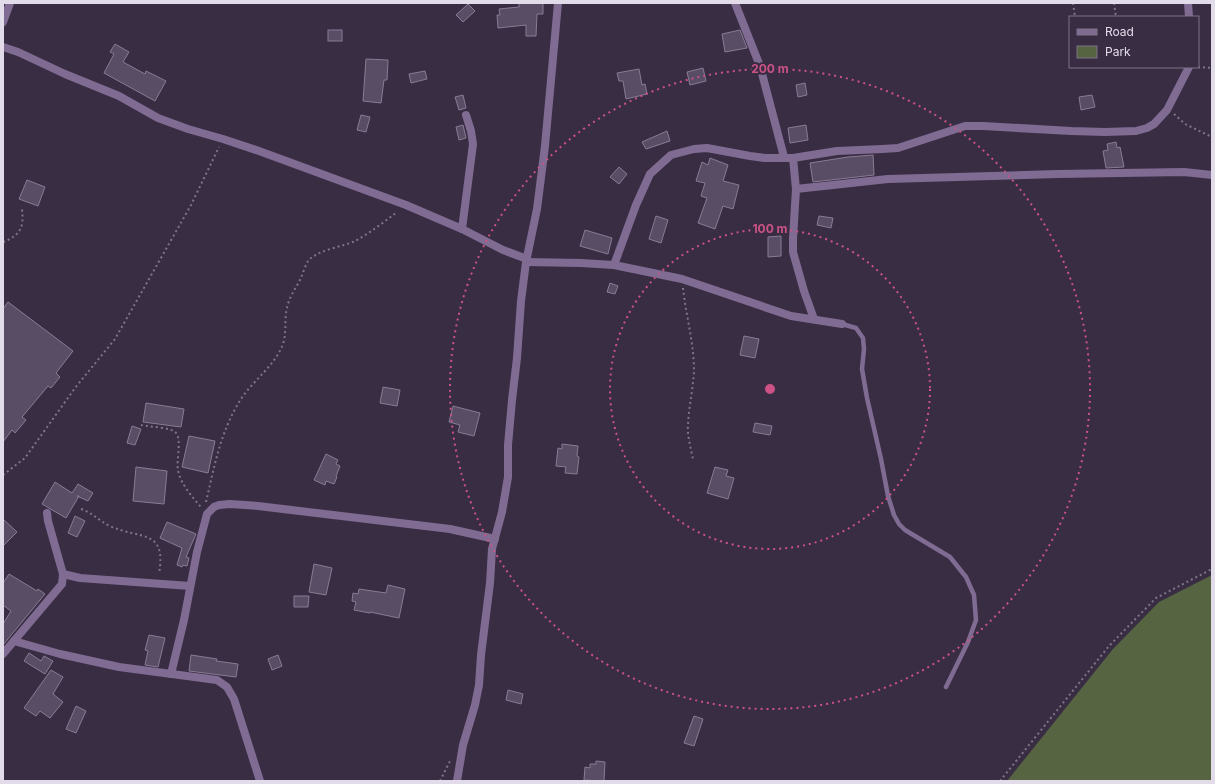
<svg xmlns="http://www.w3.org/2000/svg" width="1215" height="784" font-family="Inter,sans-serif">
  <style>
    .green { fill: #566441 }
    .building { fill: #594d65; stroke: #887b95 }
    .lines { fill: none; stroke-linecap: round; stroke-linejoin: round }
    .path { stroke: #7f7589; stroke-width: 2; stroke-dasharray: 2 3; stroke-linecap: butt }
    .service { stroke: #806c93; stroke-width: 4.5 }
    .minor { stroke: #806c93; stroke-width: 8 }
    .ring { fill: none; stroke: #cc5286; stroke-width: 2; stroke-dasharray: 2 4 }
    .centre { fill: #cc5286; stroke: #392d44; stroke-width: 2 }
    .ring-label { font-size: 12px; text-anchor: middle; font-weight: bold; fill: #cc5286; stroke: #392d44; stroke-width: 4; stroke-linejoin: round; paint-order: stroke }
  </style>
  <rect width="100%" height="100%" fill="#392d44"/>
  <!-- green -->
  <path class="green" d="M1212,575V781H1007L1113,649L1159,602Z"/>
  <!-- building -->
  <g class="building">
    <path d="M519,3H543V14H537L536,36H526V25L498,28L497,15H500L499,9L519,7Z"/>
    <path d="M468,4L475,11L463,22L456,15Z"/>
    <rect x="328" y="30" width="14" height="11"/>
    <path d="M740,30L747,48L725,52L722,34Z"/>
    <path d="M115,44L129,52L123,62L145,74L146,71L166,81L155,101L104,73L114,54L110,52Z"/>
    <path d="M366,59L388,60L387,80H384L381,103L363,101Z"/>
    <path d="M703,68L706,81L690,85L687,72Z"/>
    <path d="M639,69L642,85L645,84L647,94L626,99L623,81H619L617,73Z"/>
    <path d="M425,71L427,79L411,83L409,74Z"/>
    <path d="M805,83L807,95L798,97L796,85Z"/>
    <path d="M463,95L466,108L459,110L455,97Z"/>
    <path d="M1092,95L1095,107L1081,110L1079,97Z"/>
    <path d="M361,115L370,117L366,132L357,130Z"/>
    <path d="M463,125L466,138L459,140L456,127Z"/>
    <path d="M806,125L808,140L790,143L788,128Z"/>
    <path d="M667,131L670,141L646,149L642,142Z"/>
    <path d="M1116,142L1117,148L1120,147L1124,167L1106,168L1103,151L1108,150L1107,144Z"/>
    <path d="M873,155L874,175L813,182L810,163L848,157Z"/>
    <path d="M710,158L728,165L723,181L739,185L733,209L723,206L715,229L698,223L707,198L701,196L705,183L696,181L702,162L708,165Z"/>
    <path d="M619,167L627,174L619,184L610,177Z"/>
    <path d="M27,180L45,187L38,206L19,199Z"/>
    <path d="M656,216L668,220L661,243L649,239Z"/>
    <path d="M819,216L833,218L831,228L817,225Z"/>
    <path d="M585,230L612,238L608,254L580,246Z"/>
    <path d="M781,236V256L768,257V237Z"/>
    <path d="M610,283L618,286L615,294L607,292Z"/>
    <path d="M8,302L73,351L56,373L60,377L51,388L48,386L22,417L26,420L15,433L12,430L3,442V309Z"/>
    <path d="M744,336L759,339L755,358L740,355Z"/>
    <path d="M383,387L400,390L397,406L380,403Z"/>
    <path d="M146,403L184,409L181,427L143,422Z"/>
    <path d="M453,406L480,413L474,436L458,432L460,425L449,422Z"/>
    <path d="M755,423L772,426L770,435L753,432Z"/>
    <path d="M132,426L141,429L135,445L127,443Z"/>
    <path d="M189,436L215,441L208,473L182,467Z"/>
    <path d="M562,444L578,446L577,456L579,457L577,474L565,473L566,467L556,466L558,448L562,449Z"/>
    <path d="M326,454L338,460L336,464L340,466L336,476L337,477L334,484L326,481L325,485L314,480Z"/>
    <path d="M136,467L167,471L164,504L133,501Z"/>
    <path d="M715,467L728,470L726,476L734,478L728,499L707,493Z"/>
    <path d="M55,482L72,493L78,484L93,493L88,501L77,496H79L66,518L42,504Z"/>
    <path d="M75,516L85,521L77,537L68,533Z"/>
    <path d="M3,519L17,532L3,546Z"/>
    <path d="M167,522L196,534L186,557L189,558L187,566L183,565L182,567L177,565L182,548L160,538Z"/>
    <path d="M314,564L332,568L326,595L309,592Z"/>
    <path d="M9,574L37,591L38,589L45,594L3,645V624L11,611L3,605V583Z"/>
    <path d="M388,585L405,589L399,618L370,612V613L354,610L356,602L352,601L353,593L358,594L359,589L386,593Z"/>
    <path d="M294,596H309L308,607H294Z"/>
    <path d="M149,635L165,638L158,667L145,665L148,651L145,650Z"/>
    <path d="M29,653L41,661L44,656L53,661L45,674L24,661Z"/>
    <path d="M191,655L217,659L216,661L238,664L236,677L189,671Z"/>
    <path d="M278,655L282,666L272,670L268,659Z"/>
    <path d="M51,670L63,677L53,694L63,702L50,718L40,711L36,716L24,708Z"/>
    <path d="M508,690L523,694L521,704L506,700Z"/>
    <path d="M76,706L86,711L76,733L66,729Z"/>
    <path d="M694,716L703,719L694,746L684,743Z"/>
    <path d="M596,761L605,762L604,781L584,780L585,767L590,768V764H596Z"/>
  </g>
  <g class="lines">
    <!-- path -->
    <g class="path">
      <path d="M1073,3L1075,17"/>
      <path d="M1114,3L1116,17"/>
      <path d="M1198,67L1212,68"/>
      <path d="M1174,114L1185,124L1212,137"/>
      <path d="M3,242C21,235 24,227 22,209"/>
      <path d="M683,288C686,316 694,343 694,371C693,389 689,406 688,424C687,436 691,448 693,460"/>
      <path d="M141,425C149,427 171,427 176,433C182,440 176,461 178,470C180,483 192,497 201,507"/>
      <path d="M3,475L25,458L75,388L115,339L191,205L219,147"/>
      <path d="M206,502C214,468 220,434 238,404C250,382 274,368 283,344C287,331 284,320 287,308C289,297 296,288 301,278C303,273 305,266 308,261C317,250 342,247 355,241C370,233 384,222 397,212"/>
      <path d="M81,509C93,513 99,521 110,526C140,540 167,528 159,574"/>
      <path d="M440,781L450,761"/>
      <path d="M1000,781L1109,646L1156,598L1212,569"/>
    </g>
    <!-- service -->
    <path class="service" d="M842,324L856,328L863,338L864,349L862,369L867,398L881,459L888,496L894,515L899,524L905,530L950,557L966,577L974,595L976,620L968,642L946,687"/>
    <!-- minor -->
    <g class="minor">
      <path d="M735,3L760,66L784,157"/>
      <path d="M1188,3L1189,17"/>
      <path d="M3,22L10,3"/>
      <path d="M3,47L18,52L65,74L119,96L158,118L188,129L223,139L259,151L406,205L462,229L503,250L527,259"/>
      <path d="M793,158L796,189L793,239V252L804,291L814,319"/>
      <path d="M796,189L888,179L1058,174L1184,172L1212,175"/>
      <path d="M462,229L473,144L471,131L466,115"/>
      <path d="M526,262L581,263L614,265L682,279L791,316L842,324"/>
      <path d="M614,265L636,205L650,174L671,155L694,149L707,148L750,156L765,158H793L837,151L882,149L898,148L965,126H983L1071,131L1105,132L1136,131L1147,128L1154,124L1167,110L1189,67"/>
      <path d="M63,574L80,578L190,586"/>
      <path d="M14,641L60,654L119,667L217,680L227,687L234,699L260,781"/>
      <path d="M3,654L62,584L63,574L48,521L47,513"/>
      <path d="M171,674L184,620L197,552L207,514L214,507L219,505L230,504L258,506L450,529L495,539"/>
      <path d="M457,781L463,745L475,705L479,685L481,655L490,583L492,549L502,512L508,477V445L512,400L517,358L521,301L526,262L537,209L545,146L558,3"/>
    </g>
  </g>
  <!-- distance rings -->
  <g class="ring">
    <circle cx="770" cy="389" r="160"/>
    <circle cx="770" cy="389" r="320"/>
  </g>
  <circle cx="770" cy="389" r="6" class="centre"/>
  <g class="ring-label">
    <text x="770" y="73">200 m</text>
    <text x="770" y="233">100 m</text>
  </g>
  <!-- border -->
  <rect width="1215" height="784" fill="none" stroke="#e2dbe9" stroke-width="8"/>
  <!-- legend -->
  <rect x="1069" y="16" width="130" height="52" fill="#392d44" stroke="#7d7386"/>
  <rect x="1077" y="29" width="20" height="6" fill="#806c93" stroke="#7d7386"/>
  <text x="1105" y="36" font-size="12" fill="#e2dbe9">Road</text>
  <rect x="1077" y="46" width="20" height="12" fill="#566441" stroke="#7d7386"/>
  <text x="1105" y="56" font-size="12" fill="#e2dbe9">Park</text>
</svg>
